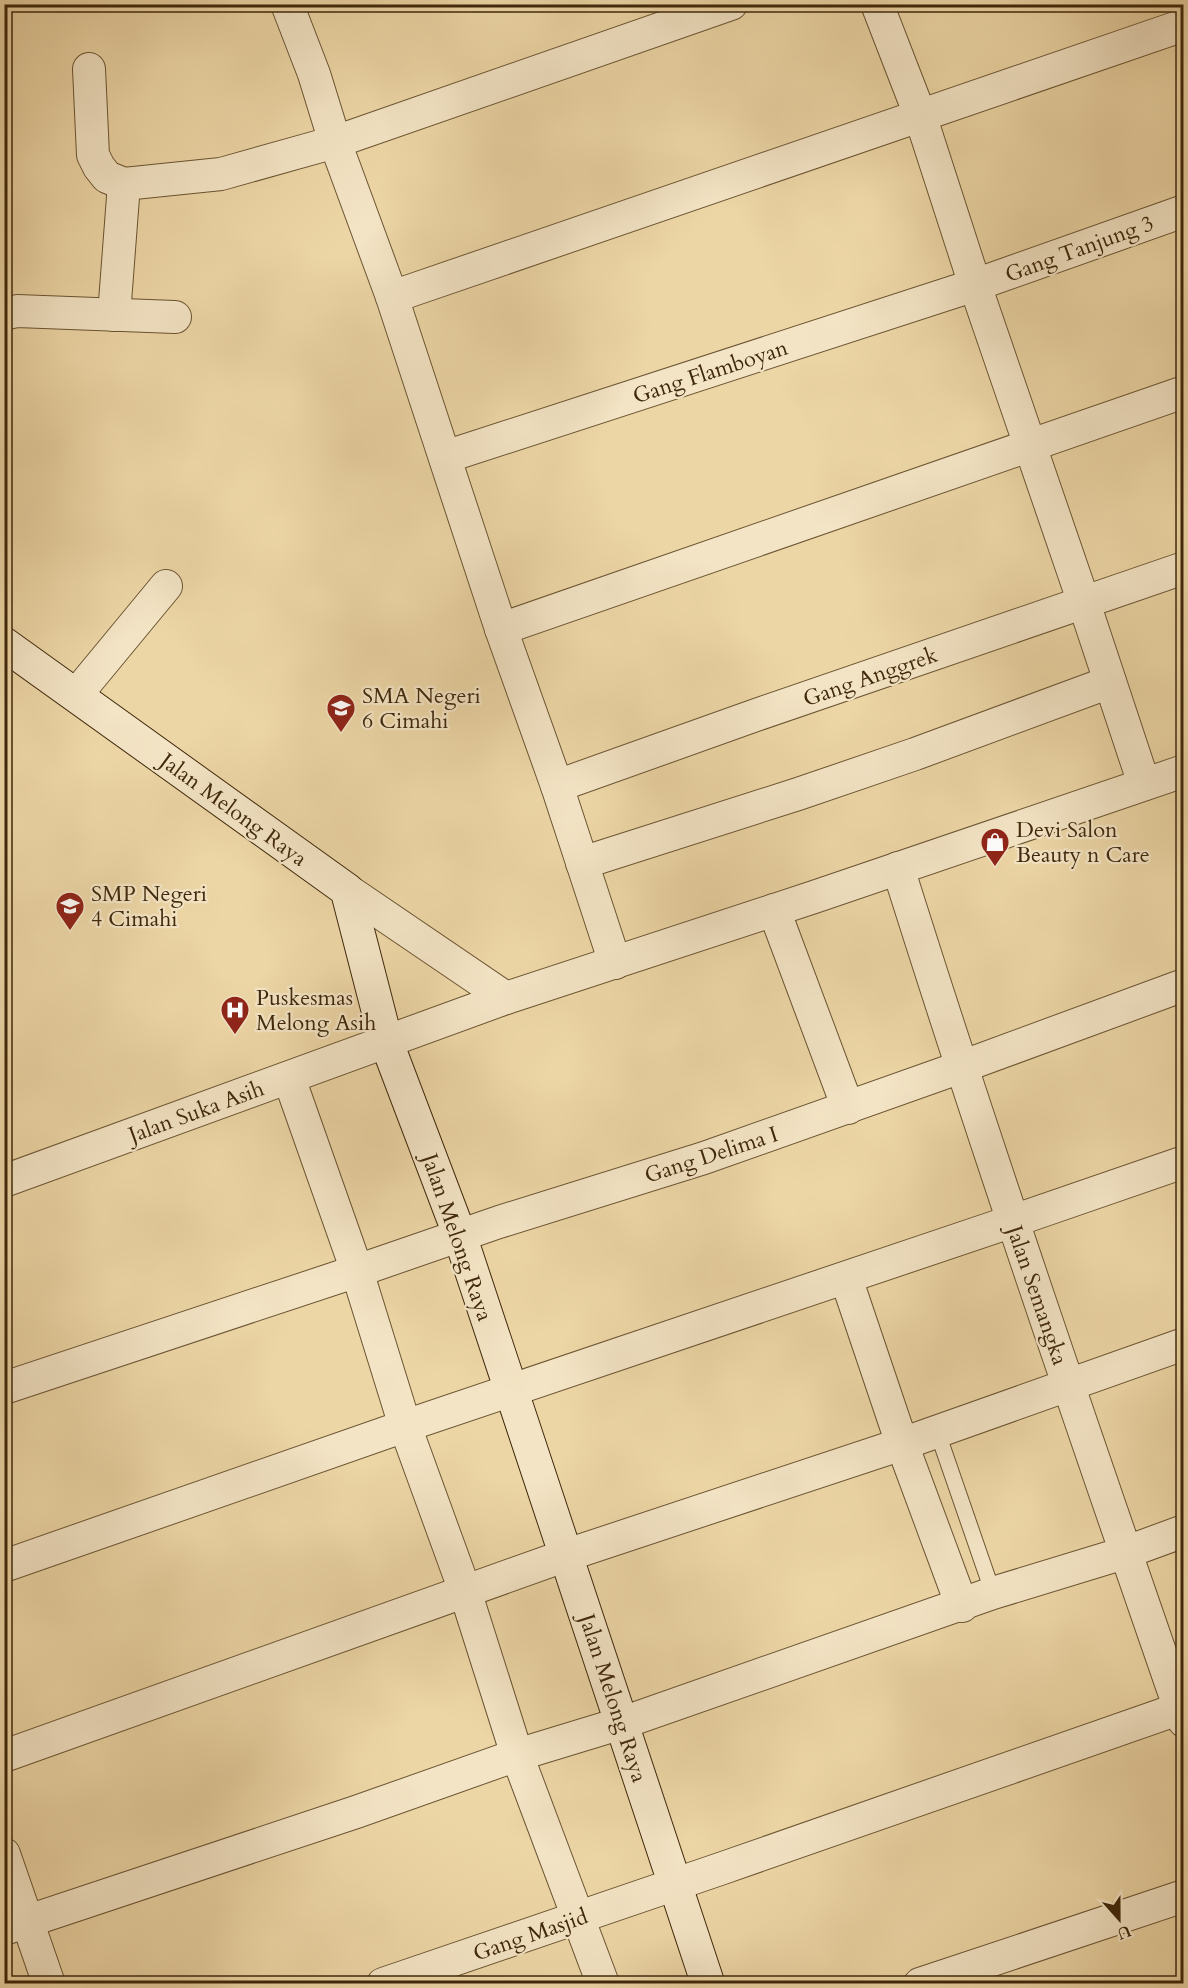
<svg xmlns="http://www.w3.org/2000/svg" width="1188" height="1988" font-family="Cardo,serif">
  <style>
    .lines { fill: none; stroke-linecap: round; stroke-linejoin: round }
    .lane-casing { stroke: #6a5432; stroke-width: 17 }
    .street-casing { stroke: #6a5432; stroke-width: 34 }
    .secondary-casing { stroke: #3f280b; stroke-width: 35 }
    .lane { stroke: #f3e4c5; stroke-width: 15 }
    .street { stroke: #f3e4c5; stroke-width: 32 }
    .secondary { stroke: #f3e4c5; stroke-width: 33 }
    .labels { text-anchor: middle; stroke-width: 4.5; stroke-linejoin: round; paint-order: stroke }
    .street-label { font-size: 22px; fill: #3f280b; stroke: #f3e4c5 }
    .poi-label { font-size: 22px; fill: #3f280b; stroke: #f3e4c5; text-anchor: start }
  </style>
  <rect width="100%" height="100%" fill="#edd6a6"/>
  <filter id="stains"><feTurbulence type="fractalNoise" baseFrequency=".00333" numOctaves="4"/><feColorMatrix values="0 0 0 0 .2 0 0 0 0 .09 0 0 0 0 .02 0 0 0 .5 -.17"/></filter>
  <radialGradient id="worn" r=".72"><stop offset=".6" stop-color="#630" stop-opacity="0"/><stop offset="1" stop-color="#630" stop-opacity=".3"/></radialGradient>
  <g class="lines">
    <!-- lane casing -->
    <g class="lane-casing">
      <path id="lane" d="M937,1431L993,1593"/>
    </g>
    <!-- street casing -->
    <g class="street-casing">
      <g id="street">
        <path d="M287,4L314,74L335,142L392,297L501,629L557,786L615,963"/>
        <path d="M877,4L920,115L975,285L1084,603L1144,784"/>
        <path d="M89,69L93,155L99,167L107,177L124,184L221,174L335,142L731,4"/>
        <path d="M392,297L1184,25"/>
        <path d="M4,314L17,311L175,317"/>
        <path d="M114,315L124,184"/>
        <path d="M445,457L975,285L1184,211"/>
        <path d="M501,629L1184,392"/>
        <path d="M76,695L166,586"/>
        <path d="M557,786L756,715L1184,568"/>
        <path d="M582,863L798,794L915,754L1110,682"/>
        <path d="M898,868C988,1154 1086,1438 1184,1721"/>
        <path d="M347,890L506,998"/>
        <path d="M774,910L848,1108"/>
        <path d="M289,1078L357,1271L405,1426L465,1591L517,1755L603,1984"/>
        <path d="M4,1181L506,998L814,897L1184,771"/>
        <path d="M846,1278L902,1444L962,1606"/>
        <path d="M4,1388L357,1271L499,1222L704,1158L961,1067L1184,985"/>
        <path d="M4,1566L405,1426L1013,1221L1184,1162"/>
        <path d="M4,1756L567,1555L902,1444L1184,1344"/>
        <path d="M4,1854L49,1984"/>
        <path d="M4,1929L356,1812L517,1755L622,1723L993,1593L1124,1553L1184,1531"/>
        <path d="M383,1984L720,1869L1184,1707"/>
        <path d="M920,1984L1184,1896"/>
      </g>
    </g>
    <!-- secondary casing -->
    <g class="secondary-casing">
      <path id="secondary" d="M4,644L347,890L386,1041L460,1236L708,1984"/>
    </g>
    <!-- lane -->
    <use href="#lane" class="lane"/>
    <!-- street -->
    <use href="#street" class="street"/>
    <!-- secondary -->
    <use href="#secondary" class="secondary"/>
  </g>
  <!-- icons -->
  <defs>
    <g id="school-pin" transform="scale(1.5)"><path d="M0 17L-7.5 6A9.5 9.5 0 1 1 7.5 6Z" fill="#8f2418" stroke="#f3e4c5"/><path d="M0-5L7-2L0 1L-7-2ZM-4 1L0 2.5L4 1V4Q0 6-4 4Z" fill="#fff"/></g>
    <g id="shop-pin" transform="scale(1.5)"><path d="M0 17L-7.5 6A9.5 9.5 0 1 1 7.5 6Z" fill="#8f2418" stroke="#f3e4c5"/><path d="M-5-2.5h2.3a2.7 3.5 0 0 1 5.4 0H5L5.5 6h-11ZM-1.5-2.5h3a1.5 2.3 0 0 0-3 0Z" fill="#fff"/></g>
    <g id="hospital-pin" transform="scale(1.5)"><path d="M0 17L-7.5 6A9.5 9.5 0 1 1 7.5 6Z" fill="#8f2418" stroke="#f3e4c5"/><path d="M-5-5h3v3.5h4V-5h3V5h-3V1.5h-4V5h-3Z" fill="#fff"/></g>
  </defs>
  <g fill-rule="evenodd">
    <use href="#school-pin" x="341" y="708"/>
    <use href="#shop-pin" x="995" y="842"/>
    <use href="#school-pin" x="70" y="906"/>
    <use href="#hospital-pin" x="235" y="1010"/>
  </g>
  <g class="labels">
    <!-- street labels -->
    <g class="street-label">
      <text transform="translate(1079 248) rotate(-20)" y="8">Gang Tanjung 3</text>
      <text transform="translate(710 371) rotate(-18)" y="8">Gang Flamboyan</text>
      <text transform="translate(870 676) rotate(-19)" y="8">Gang Anggrek</text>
      <text transform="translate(234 809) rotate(36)" y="8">Jalan Melong Raya</text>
      <text transform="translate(196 1111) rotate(-20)" y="8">Jalan Suka Asih</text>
      <text transform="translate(711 1154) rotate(-18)" y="8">Gang Delima I</text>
      <text transform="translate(458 1237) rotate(71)" y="8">Jalan Melong Raya</text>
      <text transform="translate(1038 1295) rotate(71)" y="8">Jalan Semangka</text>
      <text transform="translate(614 1698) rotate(72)" y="8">Jalan Melong Raya</text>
      <text transform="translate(530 1934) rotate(-19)" y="8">Gang Masjid</text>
    </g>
    <!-- poi labels -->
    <g class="poi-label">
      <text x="362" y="703">SMA Negeri<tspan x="362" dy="25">6 Cimahi</tspan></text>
      <text x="1016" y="837">Devi Salon<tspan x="1016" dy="25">Beauty n Care</tspan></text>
      <text x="91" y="901">SMP Negeri<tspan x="91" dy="25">4 Cimahi</tspan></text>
      <text x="256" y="1005">Puskesmas<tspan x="256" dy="25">Melong Asih</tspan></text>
    </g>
  </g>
  <!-- margin -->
  <rect width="1188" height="1988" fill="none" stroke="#edd6a6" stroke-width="24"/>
  <rect x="6" y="6" width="1176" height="1976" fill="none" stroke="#3f280b" stroke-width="3"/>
  <rect x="12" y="12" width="1164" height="1964" fill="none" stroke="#3f280b" stroke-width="1.5"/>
  <!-- north arrow -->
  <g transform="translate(1119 1919) rotate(159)" stroke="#f3e4c5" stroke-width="4.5" paint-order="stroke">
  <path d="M0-4.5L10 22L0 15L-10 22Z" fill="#3f280b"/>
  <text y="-9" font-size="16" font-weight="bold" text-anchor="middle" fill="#3f280b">U</text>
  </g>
  <rect width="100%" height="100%" filter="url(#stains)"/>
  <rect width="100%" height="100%" fill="url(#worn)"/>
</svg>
